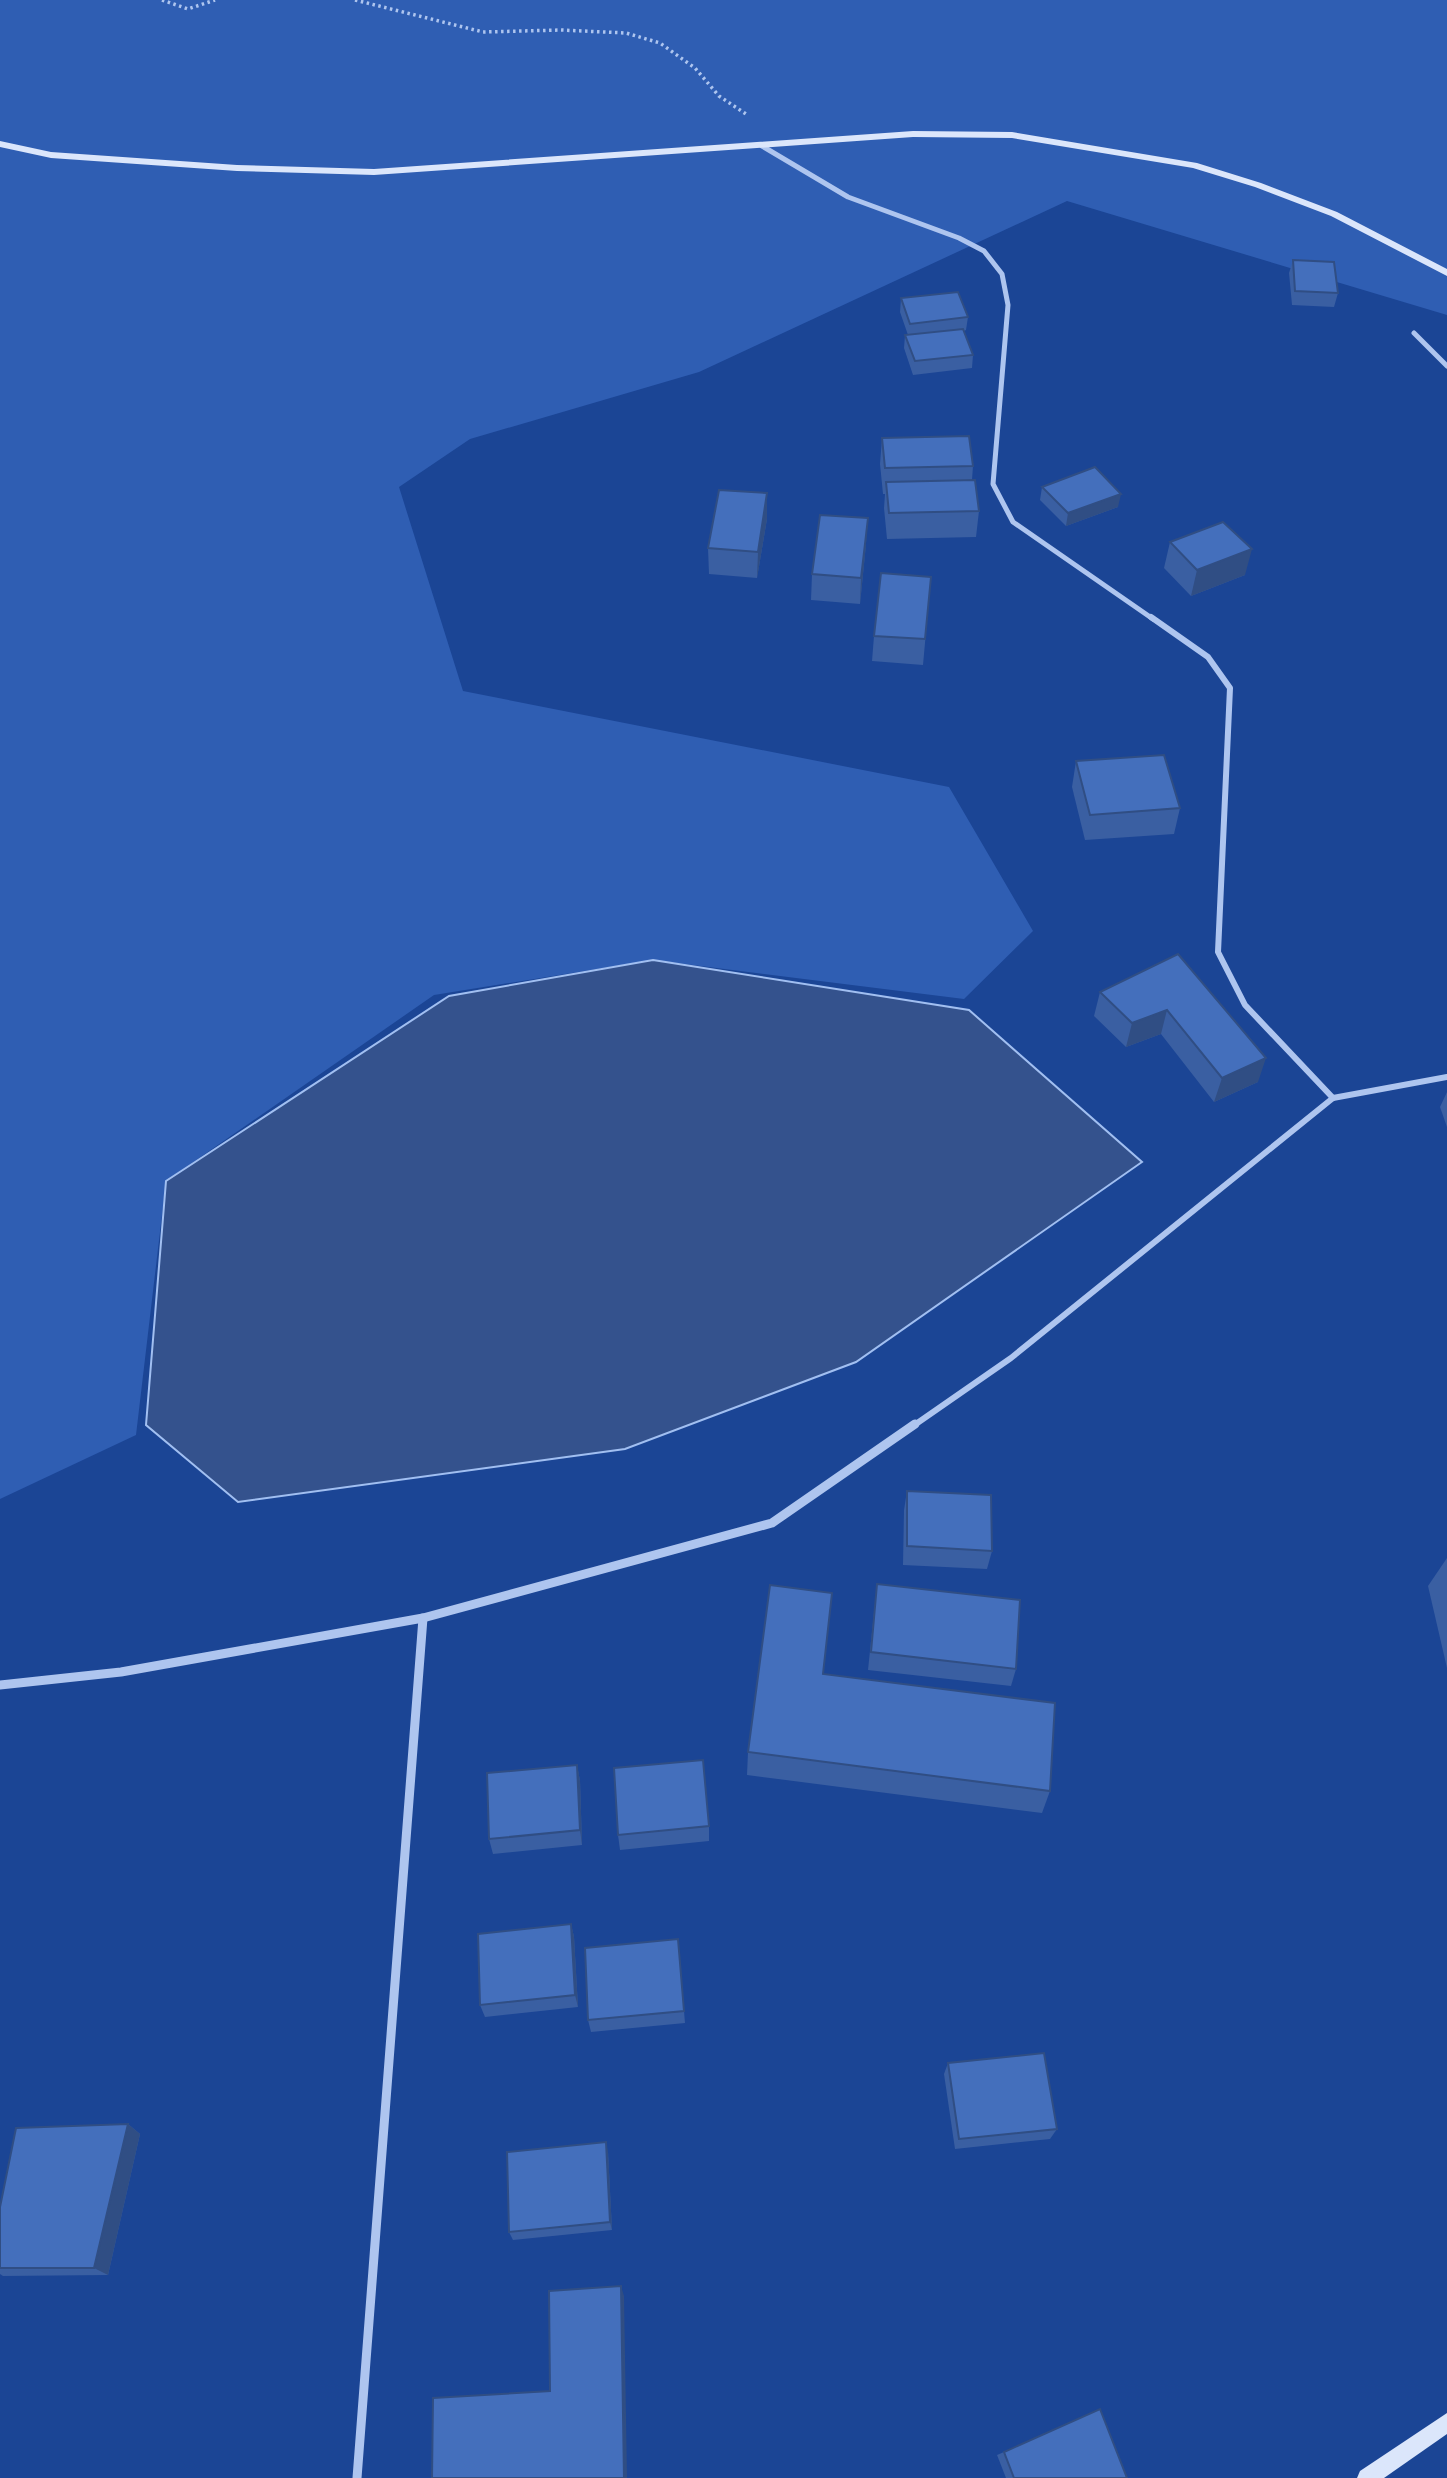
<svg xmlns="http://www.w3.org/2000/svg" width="1447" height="2478" font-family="'Open Sans',sans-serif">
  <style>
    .green { fill: #2f5eb3 }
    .water { fill: #34528d; stroke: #a1bff1; stroke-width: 2 }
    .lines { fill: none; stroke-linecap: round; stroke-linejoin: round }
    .path { stroke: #aec5ef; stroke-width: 3.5; stroke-dasharray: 2.5 3.5; stroke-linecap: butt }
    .street-far2 { stroke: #aec5ef; stroke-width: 5 }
    .street-far1 { stroke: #aec5ef; stroke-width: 6 }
    .street { stroke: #aec5ef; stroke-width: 9 }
    .secondary { fill: #dbe6fb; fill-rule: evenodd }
    .wall { fill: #3a5fa2 }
    .shaded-wall { fill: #304e84 }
    .building { fill: #446fbc; stroke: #304e84; stroke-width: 2 }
  </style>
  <rect width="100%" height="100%" fill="#1b4595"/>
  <!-- green -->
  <path class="green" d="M0,0H1447V315L1067,201L699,372L470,439L399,487L463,691L949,787L1033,931L964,999L653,960L434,995L166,1181L136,1435L0,1499Z"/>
  <!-- water -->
  <path class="water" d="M653,960L969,1010L1142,1162L856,1362L625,1449L238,1502L146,1425L166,1181L449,996Z"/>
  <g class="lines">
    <!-- path -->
    <g class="path">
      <path d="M162,0L188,9L215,0"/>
      <path d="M355,0L483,32L561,30L626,33L660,43L695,68L719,96L746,114"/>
    </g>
    <!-- street-far2 -->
    <g class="street-far2">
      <path d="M762,146L848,197L959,238L984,251L1002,274L1008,305L993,484L1013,522L1153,619"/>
      <path d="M1414,333L1447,366"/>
    </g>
    <!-- street-far1 -->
    <g class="street-far1">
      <path d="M1151,617L1208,657L1230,688L1218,952L1245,1005L1333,1098"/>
      <path d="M913,1426L1011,1358L1333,1098L1447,1077"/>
    </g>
    <!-- street -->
    <g class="street">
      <path d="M0,1685L121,1672L423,1618L772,1523L915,1424"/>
      <path d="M357,2478L423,1618"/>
    </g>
    <!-- secondary -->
    <g class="secondary">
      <path d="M913,131L1012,132L1197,163L1261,183L1337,212L1447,269V276L1331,216L1255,187L1193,168L1012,138L913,137L374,175L237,171L51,158L0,147V141L51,152L237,165L374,169Z"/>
      <path d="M1447,2413V2434L1384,2478H1357L1360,2471Z"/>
    </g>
  </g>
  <!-- wall -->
  <g class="wall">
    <path d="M1293,260L1338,293L1334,307L1292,305L1289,273Z"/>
    <path d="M901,298L968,317L966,330L964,331L973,355L972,368L913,375L904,348L905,335H908L900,312Z"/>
    <path d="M882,438L973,466L972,480L979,511L976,537L887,539L884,508L885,494H883L880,464Z"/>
    <path d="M1042,487L1118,507L1066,526L1040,500Z"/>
    <path d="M767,493V519L757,578L709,574L708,548Z"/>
    <path d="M1170,542L1245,575L1191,596L1164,568Z"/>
    <path d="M866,544L860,604L811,600L812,574Z"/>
    <path d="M931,577L923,665L872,661L874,636Z"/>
    <path d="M1076,761L1180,808L1174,834L1085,840L1072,787Z"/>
    <path d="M1178,954L1258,1082L1214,1102L1161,1034L1126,1047L1094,1016L1100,992Z"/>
    <path d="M1447,1092V1127L1440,1107Z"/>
    <path d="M907,1491L992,1551L987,1569L903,1565L904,1510Z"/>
    <path d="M1447,1558V1668L1428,1586Z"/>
    <path d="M877,1584L1016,1669L1011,1686L868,1670Z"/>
    <path d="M823,1674L1050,1791L1042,1813L747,1775L748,1752Z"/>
    <path d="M577,1765L580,1781L582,1845L493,1854L489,1839Z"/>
    <path d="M709,1826V1841L620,1850L618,1835Z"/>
    <path d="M571,1924L574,1937L578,2007L485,2017L480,2005Z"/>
    <path d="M678,1939L685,2023L591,2032L588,2020Z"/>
    <path d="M948,2063L1057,2129L1050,2139L955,2149L944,2074Z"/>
    <path d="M128,2124L140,2134L108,2275L3,2276L0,2274V2207Z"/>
    <path d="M608,2152L612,2230L513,2240L509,2232Z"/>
    <path d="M1004,2452L1127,2478H1006L997,2455Z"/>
  </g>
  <!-- shaded-wall -->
  <g class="shaded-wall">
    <path d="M767,493V519L757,578L758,552Z"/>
    <path d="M1121,494L1118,507L1066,526L1068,513Z"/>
    <path d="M868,518L866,544L860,604L861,578Z"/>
    <path d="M1252,549L1245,575L1191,596L1197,570Z"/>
    <path d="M1167,1010L1161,1034L1126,1047L1132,1023Z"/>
    <path d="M1266,1058L1258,1082L1214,1102L1222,1078Z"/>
    <path d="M577,1765L580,1781L582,1845L580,1830Z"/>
    <path d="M571,1924L574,1937L578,2007L575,1995Z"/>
    <path d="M128,2124L140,2134L108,2275L94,2268Z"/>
    <path d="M606,2142L608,2152L612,2230L610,2222Z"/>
    <path d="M621,2286L624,2296L627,2478H624Z"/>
  </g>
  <!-- building -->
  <g class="building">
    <path d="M1293,260L1334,262L1338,293L1295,291Z"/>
    <path d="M958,292L968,317L910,324L901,298Z"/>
    <path d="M963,329L973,355L915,361L905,335Z"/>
    <path d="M969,436L973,466L885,468L882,438Z"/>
    <path d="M1095,467L1121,494L1068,513L1042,487Z"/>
    <path d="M975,480L979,511L889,513L886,482Z"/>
    <path d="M719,490L767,493L758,552L708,548Z"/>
    <path d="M820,515L868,518L861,578L812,574Z"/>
    <path d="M1223,522L1252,549L1197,570L1170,542Z"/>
    <path d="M881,573L931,577L925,639L874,636Z"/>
    <path d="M1164,755L1180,808L1090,815L1076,761Z"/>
    <path d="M1178,954L1266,1058L1222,1078L1167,1010L1132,1023L1100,992Z"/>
    <path d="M907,1491L991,1495L992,1551L907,1546Z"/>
    <path d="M877,1584L1020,1600L1016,1669L871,1652Z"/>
    <path d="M770,1585L832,1593L823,1674L1055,1703L1050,1791L748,1752Z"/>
    <path d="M703,1760L709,1826L618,1835L614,1768Z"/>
    <path d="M577,1765L580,1830L489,1839L487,1773Z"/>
    <path d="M571,1924L575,1995L480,2005L478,1934Z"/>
    <path d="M678,1939L684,2011L588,2020L585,1948Z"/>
    <path d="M1044,2053L1057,2129L959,2139L948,2063Z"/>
    <path d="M128,2124L94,2268H0V2207L16,2128Z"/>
    <path d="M606,2142L610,2222L509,2232L507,2152Z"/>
    <path d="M621,2286L624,2478H432L433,2398L550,2391L549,2291Z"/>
    <path d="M1100,2409L1127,2478H1014L1004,2452Z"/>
  </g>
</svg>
